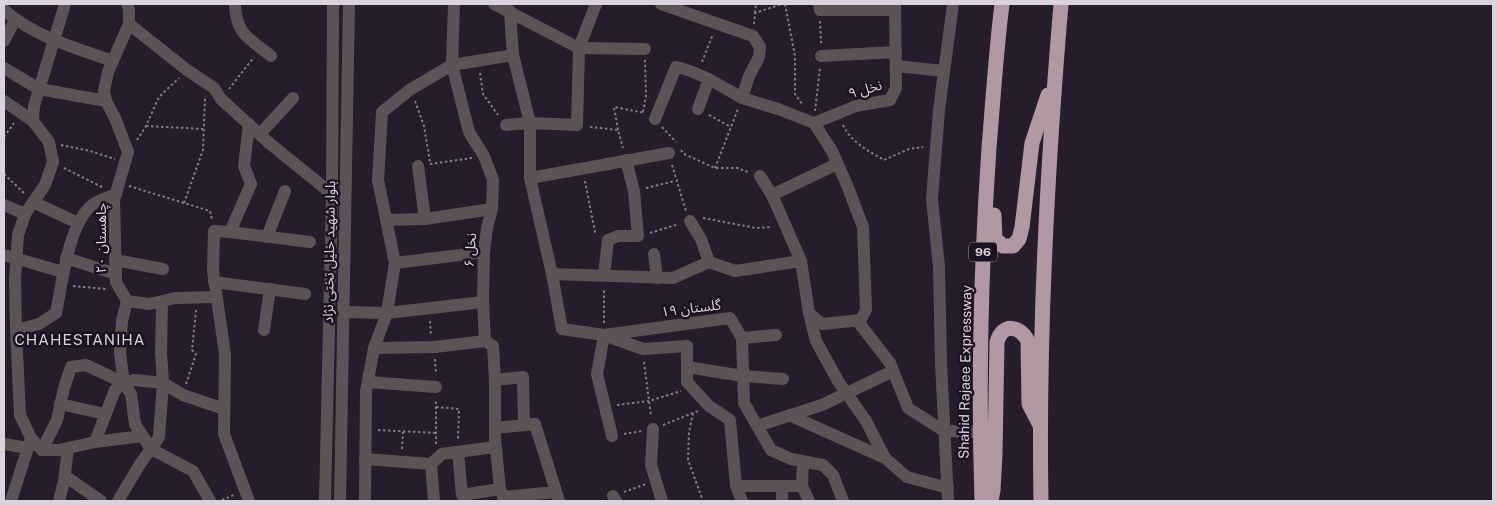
<svg xmlns="http://www.w3.org/2000/svg" width="1497" height="505" font-family="'Public Sans','Noto Sans Arabic',sans-serif">
  <style>
    .lines { fill: none; stroke-linecap: round; stroke-linejoin: round }
    .path { stroke: #847c89; stroke-width: 2; stroke-dasharray: 2.5 2.5; stroke-linecap: butt }
    .minor { stroke: #5d5357; stroke-width: 12 }
    .highway { stroke: #b198a3; stroke-width: 15 }
    .labels { text-anchor: middle; stroke-width: 5; stroke-linejoin: round; paint-order: stroke }
    .shield { fill: #1b1222; stroke: #a099a6; stroke-width: 1 }
    .shield-label { font-size: 12px; font-weight: bold; fill: #d9d3de }
    .street-label { font-size: 14px; fill: #d9d3de; stroke: #1b1222 }
    .neighbourhood-label { font-size: 15px; letter-spacing: 1px; fill: #d9d3de; stroke: #1b1222 }
  </style>
  <rect width="100%" height="100%" fill="#251c2c"/>
  <g class="lines">
    <!-- path -->
    <g class="path">
      <path d="M785,4L795,56V94L802,104"/>
      <path d="M755,13L756,4"/>
      <path d="M820,21L821,43"/>
      <path d="M754,24L755,13L782,4"/>
      <path d="M702,62L713,34"/>
      <path d="M480,73L483,94L498,115"/>
      <path d="M229,89L254,57"/>
      <path d="M415,101L424,126L430,162"/>
      <path d="M815,111L820,68"/>
      <path d="M643,112L646,96L645,60"/>
      <path d="M709,115L731,127"/>
      <path d="M843,125C851,142 868,151 884,160L909,149L923,147"/>
      <path d="M146,126L203,129"/>
      <path d="M590,127L618,130L623,148"/>
      <path d="M662,127L676,142"/>
      <path d="M618,130L614,107L645,113"/>
      <path d="M4,137L14,123"/>
      <path d="M137,140L146,126L159,97L179,78"/>
      <path d="M61,145L90,151L115,159"/>
      <path d="M681,150L684,154L715,168H737L748,172"/>
      <path d="M430,164L472,158"/>
      <path d="M672,165L686,211"/>
      <path d="M64,168L102,187"/>
      <path d="M715,168L738,109"/>
      <path d="M4,174L24,193"/>
      <path d="M585,181L595,232L597,234"/>
      <path d="M129,186L210,211L212,219"/>
      <path d="M646,188L675,181"/>
      <path d="M184,203L203,150L205,96"/>
      <path d="M703,218L756,228L772,227"/>
      <path d="M650,233L679,224"/>
      <path d="M73,286L106,289"/>
      <path d="M430,321L431,336"/>
      <path d="M604,323V288"/>
      <path d="M435,359L436,374"/>
      <path d="M644,362L651,416"/>
      <path d="M186,384L196,354L192,350L196,310"/>
      <path d="M617,405L649,401L681,391"/>
      <path d="M436,407L459,409L458,439"/>
      <path d="M693,413L689,432L688,460L703,501"/>
      <path d="M663,425L698,411"/>
      <path d="M378,430L436,433"/>
      <path d="M624,434L642,431"/>
      <path d="M436,444V399"/>
      <path d="M402,449L403,432"/>
      <path d="M624,492L646,484"/>
      <path d="M222,500L234,495"/>
    </g>
    <!-- minor -->
    <g class="minor">
      <path d="M127,4L129,9V24L108,72L104,91L106,101L115,118L128,152L114,200L116,282L127,301L149,304L176,298L216,297"/>
      <path d="M235,4C236,35 249,38 271,56"/>
      <path d="M454,4L452,65L469,132L484,156L493,180L492,209L487,228L484,252L483,302L485,341L493,346L495,380V439L500,489L505,501"/>
      <path d="M494,4L579,48L645,49"/>
      <path d="M661,4L753,36L760,47L759,57L749,76L742,98L778,109L814,123L832,151L847,185L863,227L866,310L859,323L890,363L908,408L944,431L980,432"/>
      <path d="M819,4L820,10H895"/>
      <path d="M4,10C35,37 75,48 113,61"/>
      <path d="M510,11L513,55L530,123V178L552,274L673,278L709,262"/>
      <path d="M129,24L187,70L214,88L221,99L268,142L332,194"/>
      <path d="M4,41L15,20"/>
      <path d="M821,56L896,52"/>
      <path d="M896,66L944,71"/>
      <path d="M4,68L39,89L106,101"/>
      <path d="M4,101L33,121"/>
      <path d="M698,109L709,79"/>
      <path d="M655,119L676,67C700,72 721,86 742,98"/>
      <path d="M814,123L856,106L890,100L896,88L895,4"/>
      <path d="M506,125L530,123L577,125L579,48L596,4"/>
      <path d="M260,134L293,98"/>
      <path d="M418,166L425,219"/>
      <path d="M760,176L772,195L801,261L809,313L816,341L838,381L866,421L885,458L907,477L948,488"/>
      <path d="M530,178L669,153"/>
      <path d="M116,194C109,197 98,200 92,205C68,225 62,284 56,313L39,324L16,330L20,415L31,438L42,450H59L95,442L142,436"/>
      <path d="M772,195L837,164"/>
      <path d="M33,202L78,223"/>
      <path d="M4,205L25,214"/>
      <path d="M386,220L425,219L492,209"/>
      <path d="M690,221L701,239L709,262L735,271L801,261"/>
      <path d="M230,232L310,242"/>
      <path d="M267,237L285,191"/>
      <path d="M654,254L657,278"/>
      <path d="M4,255L63,272"/>
      <path d="M66,258L116,274"/>
      <path d="M115,260L163,269"/>
      <path d="M395,263L484,252"/>
      <path d="M552,274L562,329L604,335L730,318L742,338L744,403L771,450L791,459L823,465L833,475L843,501"/>
      <path d="M604,275L608,240L618,236H638L634,191L626,160"/>
      <path d="M214,282L305,294"/>
      <path d="M127,301L122,321L120,353L124,383L131,394L135,424L151,449L159,437L163,383L161,353L162,302"/>
      <path d="M343,312L387,313L483,302"/>
      <path d="M809,313L822,324L861,320"/>
      <path d="M16,330L15,279L18,235L25,214L45,185L53,162L49,142L33,121L34,106L65,4"/>
      <path d="M264,330L270,289"/>
      <path d="M742,338L776,335"/>
      <path d="M374,348L435,347L485,341"/>
      <path d="M687,367L743,376L783,379"/>
      <path d="M495,380L523,377L524,425"/>
      <path d="M368,382L436,387"/>
      <path d="M60,404L105,414"/>
      <path d="M789,415L885,458"/>
      <path d="M757,426L822,405L893,371"/>
      <path d="M495,428L535,424L559,501"/>
      <path d="M653,429L651,465L662,501"/>
      <path d="M612,436L597,374L604,335L643,349L687,346V382L709,406L730,420L736,486L742,501"/>
      <path d="M95,442L115,390L124,383L134,380L163,383L183,395L224,409"/>
      <path d="M4,444L28,448"/>
      <path d="M42,450L57,420L64,388L71,367L86,365L124,383"/>
      <path d="M458,452L462,495L500,489"/>
      <path d="M365,459L431,464L442,454L495,447"/>
      <path d="M803,462L802,486L809,501"/>
      <path d="M431,464L434,501"/>
      <path d="M65,476L101,501"/>
      <path d="M736,486H802"/>
      <path d="M782,487V501"/>
      <path d="M613,496L616,501"/>
      <path d="M503,497L556,492"/>
      <path d="M11,501L31,438"/>
      <path d="M59,501L64,481L68,448"/>
      <path d="M118,501L140,464L151,449L193,471L210,501"/>
      <path d="M249,501L224,434L225,354L213,271L214,231L230,232L251,184L244,166L249,124"/>
      <path d="M325,501L332,194L333,4"/>
      <path d="M340,501L349,4"/>
      <path d="M365,501L366,391L374,348L387,313L395,263L378,180L382,112L411,89L452,65L513,55"/>
      <path d="M948,501L941,363L939,267L932,199L939,110L953,4"/>
    </g>
    <!-- highway -->
    <g class="highway">
      <path d="M994,215L995,239L1003,246H1013L1019,239L1022,227L1032,143L1048,95"/>
      <path d="M982,501C978,383 981,265 989,148C993,100 996,52 1002,4"/>
      <path d="M991,501L993,490L995,454L997,342C1003,322 1020,326 1028,341L1029,404L1040,425"/>
      <path d="M1041,501C1038,335 1047,169 1061,4"/>
    </g>
  </g>
  <g class="labels">
    <!-- shield labels -->
    <rect class="shield" x="969" y="242.5" width="28" height="19" rx="4"/>
    <g class="shield-label">
      <text x="983" y="256">96</text>
    </g>
    <!-- street labels -->
    <g class="street-label">
      <text transform="translate(865 89) rotate(-16)" y="5">نخل ۹</text>
      <text transform="translate(101 238) rotate(-90)" y="5">چاهستان ۲۰</text>
      <text transform="translate(470 250) rotate(-86)" y="5">نخل ۶</text>
      <text transform="translate(329 252) rotate(-89)" y="5">بلوار شهید خلیل تختی نژاد</text>
      <text transform="translate(691 308) rotate(-7)" y="5">گلستان ۱۹</text>
      <text transform="translate(965 372) rotate(-89)" y="5">Shahid Rajaee Expressway</text>
    </g>
    <!-- neighbourhood labels -->
    <g class="neighbourhood-label">
      <text x="80" y="345">CHAHESTANIHA</text>
    </g>
  </g>
  <!-- border -->
  <rect width="1497" height="505" fill="none" stroke="#d9d3de" stroke-width="10"/>
</svg>
